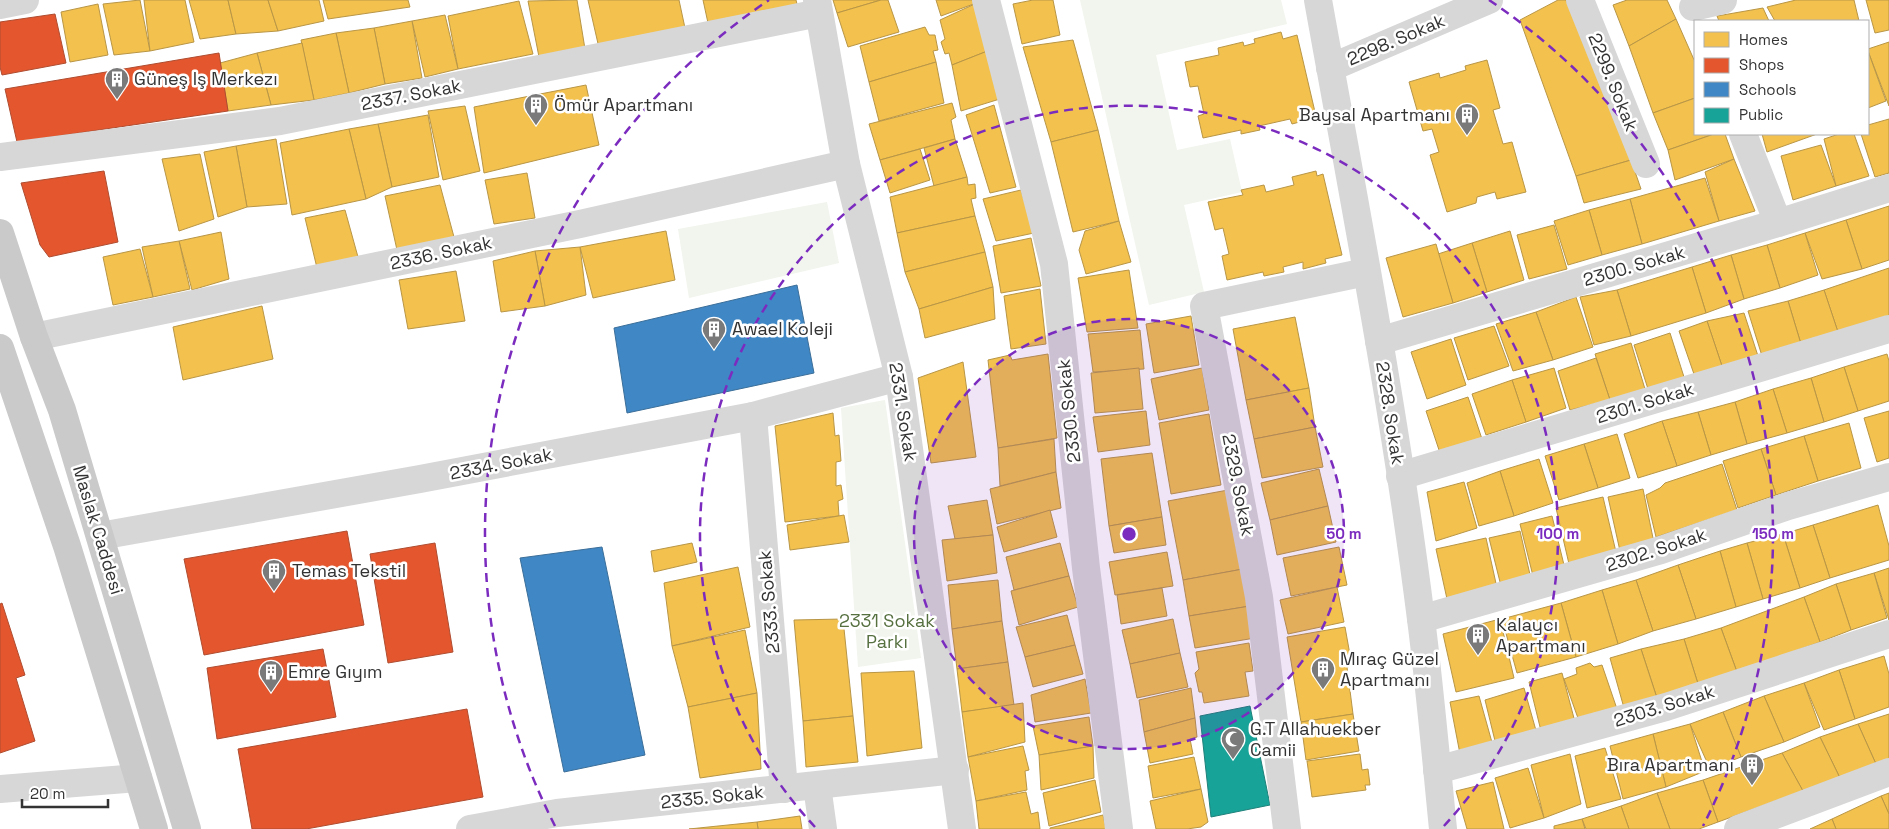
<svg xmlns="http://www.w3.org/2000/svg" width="1889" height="829" font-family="'Space Grotesk',sans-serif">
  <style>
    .green { fill: #f1f5ed }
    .homes { fill: #f2c14e; stroke: #b99646 }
    .shops { fill: #e4572e; stroke: #af4c30 }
    .schools { fill: #3f88c5; stroke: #3b6e99 }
    .public { fill: #17a398; stroke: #1f817a }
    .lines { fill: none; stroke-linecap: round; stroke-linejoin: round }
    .minor { stroke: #d7d7d7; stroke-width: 28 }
    .major { stroke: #cacaca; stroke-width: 28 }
    .ring { fill: none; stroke: #7b2cbf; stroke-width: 2.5; stroke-dasharray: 9 6 }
    .labels { text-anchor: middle; stroke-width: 5; stroke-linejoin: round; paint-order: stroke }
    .street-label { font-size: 18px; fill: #333; stroke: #fff }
    .poi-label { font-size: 18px; fill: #333; stroke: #fff; text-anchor: start }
    .park-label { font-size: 18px; fill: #56703f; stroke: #fff }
    .centre { fill: #7b2cbf; stroke: #fff; stroke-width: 2.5 }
    .ring-label { font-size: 15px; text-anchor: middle; font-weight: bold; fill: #7b2cbf; stroke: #fff; stroke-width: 5; stroke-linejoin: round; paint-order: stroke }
  </style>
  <rect width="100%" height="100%" fill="#fff"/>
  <!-- green -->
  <g class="green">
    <path d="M1080,0H1281L1287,24L1156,55L1177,150L1230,139L1242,192L1184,205L1204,292L1149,305Z"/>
    <path d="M827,202L839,263L689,298L678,229Z"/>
    <path d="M885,400L921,658L858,667L841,408Z"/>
  </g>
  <!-- homes -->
  <g class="homes">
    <path d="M140,0L150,51L114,55L103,4Z"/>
    <path d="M144,0H185L194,42L150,51Z"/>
    <path d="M189,0H228L236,34L200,39Z"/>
    <path d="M228,0H268L278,31L236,34Z"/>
    <path d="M268,0H319L324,21L278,31Z"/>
    <path d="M323,0H408L410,7L328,19Z"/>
    <path d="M577,0L585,49L540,62L528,1Z"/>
    <path d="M588,0H679L685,28L599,48Z"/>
    <path d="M703,0H796L798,8L708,23Z"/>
    <path d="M833,0H881L837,13Z"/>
    <path d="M881,0H888L899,32L848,47L837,13Z"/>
    <path d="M936,0H978L979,2L941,16Z"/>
    <path d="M1033,0H1053L1060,35L1022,44L1013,4Z"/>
    <path d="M1558,0H1566L1631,160L1576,176L1520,20Z"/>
    <path d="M1627,0H1667L1676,19L1629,46L1613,5Z"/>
    <path d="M1796,0H1854L1859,21H1775L1767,7Z"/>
    <path d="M1866,0H1889V30L1875,33Z"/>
    <path d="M519,1L533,54L458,69L448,16Z"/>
    <path d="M979,2L990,50L952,65L949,53L945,54L941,42L945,39L940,20Z"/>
    <path d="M98,4L108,55L70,62L61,12Z"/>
    <path d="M1763,8L1769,21H1719L1717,16Z"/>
    <path d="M445,15L458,69L425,77L412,21Z"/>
    <path d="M1676,19L1695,62V98L1653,113L1629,46Z"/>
    <path d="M412,21L422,78L385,84L374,28Z"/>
    <path d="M925,27L929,35H935L938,50L933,51L936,62L869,82L860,46Z"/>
    <path d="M374,28L385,84L349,93L336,33Z"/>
    <path d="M1281,32L1283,39L1297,35L1315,112L1310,113L1311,119L1292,124L1290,119L1259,126L1260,130L1241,134V130L1203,138L1198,116L1204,114L1198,86L1190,87L1185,62L1219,55L1218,48L1243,42L1244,46L1255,43L1254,39Z"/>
    <path d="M336,33L349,93L314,100L301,40Z"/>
    <path d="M1073,40L1098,130L1051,142L1023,47Z"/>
    <path d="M1889,42V106L1868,51V49Z"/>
    <path d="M302,43L314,100L271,105L257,53Z"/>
    <path d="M990,50L1003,98L961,111L952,65Z"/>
    <path d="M1868,51L1886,101L1868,108Z"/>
    <path d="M257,53L271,105L228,111L220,63Z"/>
    <path d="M1487,60L1500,108L1493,110L1503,144L1512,142L1526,192L1497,199L1495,192L1477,197L1476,203L1447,212L1430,155L1439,152L1432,129L1423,131L1409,82L1439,73L1440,78L1466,70L1465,66Z"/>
    <path d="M936,62L944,103L879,121L869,82Z"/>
    <path d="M586,85L599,145L484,173L474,107Z"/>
    <path d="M1695,98V134H1714L1668,150L1653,113Z"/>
    <path d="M952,103L956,117L951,120L955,139L880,160L869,124Z"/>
    <path d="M994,105L1016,187L990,193L966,115Z"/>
    <path d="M465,106L480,171L443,180L428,111Z"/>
    <path d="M428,115L439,177L392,187L378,124Z"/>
    <path d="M1889,119V173L1875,177L1861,134H1868V125Z"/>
    <path d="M378,124L392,187L366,199L349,129Z"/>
    <path d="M349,129L366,199L292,215L280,143Z"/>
    <path d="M1098,130L1119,221L1073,232L1051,142Z"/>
    <path d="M1714,134H1725L1734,159L1675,180L1668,150Z"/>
    <path d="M1762,134H1817L1767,152Z"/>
    <path d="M1839,134H1854L1869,176L1836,186L1824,139Z"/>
    <path d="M276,139L287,204L247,207L236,146Z"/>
    <path d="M955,139L967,177L934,186L924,148Z"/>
    <path d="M1821,145L1836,186L1793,200L1781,156Z"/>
    <path d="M236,146L247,207L218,217L204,152Z"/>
    <path d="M920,149L930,180L890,193L880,160Z"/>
    <path d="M200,154L214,219L179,231L162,159Z"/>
    <path d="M1734,159L1755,211L1719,221L1705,172Z"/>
    <path d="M1631,160L1641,189L1584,203L1576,176Z"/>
    <path d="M1316,171L1317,176L1323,174L1342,255L1325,259L1326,263L1303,269V262L1283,267L1284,272L1264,276L1263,272L1227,280L1222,256L1229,254L1223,228L1215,230L1208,202L1243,195L1241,190L1264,185L1266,192L1294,185L1292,177Z"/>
    <path d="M527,173L535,218L494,224L485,180Z"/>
    <path d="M967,177L968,185L975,184L976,198L971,199L975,216L897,233L890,197Z"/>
    <path d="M1705,178L1719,221L1642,244L1630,199Z"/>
    <path d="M440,185L454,237L397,250L385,196Z"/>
    <path d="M1021,190L1034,233L996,241L983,199Z"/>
    <path d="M1630,199L1642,244L1602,255L1589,210Z"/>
    <path d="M1889,206V260L1862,269L1846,220Z"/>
    <path d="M345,210L358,257L317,268L305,218Z"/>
    <path d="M1589,210L1602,255L1568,265L1554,221Z"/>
    <path d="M975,216L985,252L905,272L897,233Z"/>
    <path d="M1846,220L1862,269L1822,279L1805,233Z"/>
    <path d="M1119,221L1131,262L1086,274L1079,250L1085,231Z"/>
    <path d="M1554,225L1567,269L1529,279L1517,235Z"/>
    <path d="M666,231L675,280L593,298L580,247Z"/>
    <path d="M1510,231L1524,280L1487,292L1472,243Z"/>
    <path d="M221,232L229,279L192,290L179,241Z"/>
    <path d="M1805,233L1818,275L1780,288L1767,245Z"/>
    <path d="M1031,238L1041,286L1001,293L993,246Z"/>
    <path d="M179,241L190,289L153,297L142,247Z"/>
    <path d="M1472,243L1487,292L1453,303L1438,254Z"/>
    <path d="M1436,244L1453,303L1403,317L1386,258Z"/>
    <path d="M1767,245L1780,288L1744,299L1731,255Z"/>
    <path d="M580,247L586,295L545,306L535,251Z"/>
    <path d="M140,249L153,297L113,305L103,257Z"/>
    <path d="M535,251L545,306L501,312L493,261Z"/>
    <path d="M985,252L993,287L919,309L905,272Z"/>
    <path d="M1731,255L1744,299L1706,313L1692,267Z"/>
    <path d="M1692,267L1706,313L1631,336L1617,290Z"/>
    <path d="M1889,268V316L1838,332L1824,290Z"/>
    <path d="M1129,270L1138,328L1087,332L1078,278Z"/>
    <path d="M456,271L465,321L408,329L399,280Z"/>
    <path d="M993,287L995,319L925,338L919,309Z"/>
    <path d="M1040,289L1046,344L1011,349L1004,296Z"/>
    <path d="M1617,290L1631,336L1594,345L1580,297Z"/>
    <path d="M1824,290L1838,332L1801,344L1788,301Z"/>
    <path d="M1576,297L1593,347L1553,360L1536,312Z"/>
    <path d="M1788,301L1801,344L1762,356L1748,311Z"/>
    <path d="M262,306L273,359L183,380L173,327Z"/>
    <path d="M1536,312L1553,360L1513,371L1496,324Z"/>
    <path d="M1744,313L1758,356L1722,366L1707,321Z"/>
    <path d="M1191,316L1199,365L1154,373L1146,324Z"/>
    <path d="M1295,317L1309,388L1246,400L1233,329Z"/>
    <path d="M1707,321L1722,366L1695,377L1679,331Z"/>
    <path d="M1494,326L1509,366L1468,380L1454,338Z"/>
    <path d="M1140,330L1144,369L1093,372L1088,334Z"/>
    <path d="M1670,333L1684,377L1648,389L1634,345Z"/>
    <path d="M1451,339L1466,385L1427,399L1411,352Z"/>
    <path d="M1631,343L1645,389L1610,400L1595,354Z"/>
    <path d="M1048,354L1057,438L998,448L988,360L1010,355L1012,360Z"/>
    <path d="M1887,354L1889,361V401L1858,411L1844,367Z"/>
    <path d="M1596,358L1610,400L1570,410L1558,371Z"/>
    <path d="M963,362L976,457L931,463L918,378Z"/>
    <path d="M1844,367L1858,411L1824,422L1811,378Z"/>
    <path d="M1139,368L1143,409L1095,413L1091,373Z"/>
    <path d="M1202,368L1209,410L1159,420L1151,379Z"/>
    <path d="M1554,368L1566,408L1526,422L1512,380Z"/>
    <path d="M1811,378L1824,422L1787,433L1773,389Z"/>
    <path d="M1512,380L1526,422L1486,435L1472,394Z"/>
    <path d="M1309,388L1315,427L1254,439L1246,400Z"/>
    <path d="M1773,389L1787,433L1747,444L1735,402Z"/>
    <path d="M1468,397L1482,439L1440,453L1426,411Z"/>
    <path d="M1735,402L1747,444L1711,455L1698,412Z"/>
    <path d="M1146,411L1150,445L1098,452L1093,417Z"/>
    <path d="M1889,411V458L1877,462L1864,418Z"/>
    <path d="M1698,412L1711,455L1677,466L1662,421Z"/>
    <path d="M833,413L835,436L839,435L841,461L836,462V486L841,485L843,499L838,501L839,516L785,522L775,426Z"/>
    <path d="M1209,414L1221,485L1171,494L1159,423Z"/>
    <path d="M1662,421L1677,466L1638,478L1624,434Z"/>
    <path d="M1849,423L1861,468L1818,481L1804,436Z"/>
    <path d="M1315,427L1323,467L1262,478L1254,439Z"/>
    <path d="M1617,434L1630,478L1598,488L1584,444Z"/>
    <path d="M1804,436L1818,481L1776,495L1761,449Z"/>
    <path d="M1054,439L1056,472L1000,486L998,448Z"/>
    <path d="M1584,444L1598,488L1559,500L1545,456Z"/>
    <path d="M1761,449L1776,495L1738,508L1723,461Z"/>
    <path d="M1152,453L1162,517L1109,526L1101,459Z"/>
    <path d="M1539,459L1553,503L1514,516L1500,471Z"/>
    <path d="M1722,464L1737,510L1656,537L1646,495L1660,488L1665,483Z"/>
    <path d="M1319,469L1328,506L1270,520L1261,483Z"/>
    <path d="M1500,471L1514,516L1479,526L1467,483Z"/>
    <path d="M1056,472L1061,508L997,524L990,489Z"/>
    <path d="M1464,482L1477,528L1436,541L1427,492Z"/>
    <path d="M1643,489L1654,543L1620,551L1608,497Z"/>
    <path d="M1228,490L1243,569L1183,580L1168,501Z"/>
    <path d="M1603,497L1616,552L1569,564L1556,508Z"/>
    <path d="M987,500L993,535L955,539L948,506Z"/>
    <path d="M1878,505L1889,546V560L1830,578L1813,525Z"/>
    <path d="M1328,506L1336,542L1277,555L1270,520Z"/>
    <path d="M1050,510L1057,537L1004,552L997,527Z"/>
    <path d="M844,515L849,542L790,550L787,525Z"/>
    <path d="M1552,516L1565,569L1533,576L1520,524Z"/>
    <path d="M1162,517L1166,545L1114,553L1109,526Z"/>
    <path d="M1813,525L1830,578L1800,588L1783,534Z"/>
    <path d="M1520,531L1531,579L1501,586L1489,538Z"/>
    <path d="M1783,534L1800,588L1763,599L1747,543Z"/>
    <path d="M993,535L997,573L947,581L942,540Z"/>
    <path d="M1486,538L1497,588L1447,599L1436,549Z"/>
    <path d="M692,543L697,562L654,572L651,551Z"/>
    <path d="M1060,543L1069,576L1014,590L1006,557Z"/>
    <path d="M1747,543L1763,599L1736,607L1720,551Z"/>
    <path d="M1339,547L1347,585L1291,596L1283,558Z"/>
    <path d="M1720,551L1736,607L1696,619L1678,565Z"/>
    <path d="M1167,552L1173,586L1115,595L1109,562Z"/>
    <path d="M1678,565L1696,619L1653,631L1636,580Z"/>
    <path d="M738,567L750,627L672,646L664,583Z"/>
    <path d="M1889,568V620L1874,573Z"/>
    <path d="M1243,569L1250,606L1189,616L1183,580Z"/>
    <path d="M1874,573L1887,618L1851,630L1836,584Z"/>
    <path d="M1069,576L1078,607L1019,625L1011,591Z"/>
    <path d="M998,580L1002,621L952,629L948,585Z"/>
    <path d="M1636,580L1653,631L1618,644L1602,590Z"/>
    <path d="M1836,584L1851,630L1820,642L1804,597Z"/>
    <path d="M1337,587L1344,622L1288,634L1280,600Z"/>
    <path d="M1162,588L1167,616L1121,624L1117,595Z"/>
    <path d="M1602,590L1618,644L1576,657L1561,603Z"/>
    <path d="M1804,597L1820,642L1737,672L1721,628Z"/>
    <path d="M1561,603L1576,657L1517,673L1502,619Z"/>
    <path d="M1250,606L1255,638L1195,648L1189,616Z"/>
    <path d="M1067,615L1075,645L1025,657L1016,627Z"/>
    <path d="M843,619L853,716L803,721L794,620Z"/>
    <path d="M1173,619L1180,653L1130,664L1122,630Z"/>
    <path d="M1500,619L1514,678L1456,692L1443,634Z"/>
    <path d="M1002,621L1008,662L957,669L952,629Z"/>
    <path d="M1345,627L1352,666L1347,667L1353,714L1301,722L1287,637Z"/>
    <path d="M1721,628L1737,672L1699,687L1684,639Z"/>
    <path d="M745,630L757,693L688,707L672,646Z"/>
    <path d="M1684,639L1699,687L1657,698L1641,649Z"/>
    <path d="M1249,643L1253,671L1245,672L1249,696L1204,703L1202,692H1199L1195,673L1199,669L1196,652Z"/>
    <path d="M1075,645L1083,674L1033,687L1025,657Z"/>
    <path d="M1641,649L1657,698L1624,708L1610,658Z"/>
    <path d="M1180,653L1188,687L1137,698L1130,664Z"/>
    <path d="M1884,656L1889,674V707L1855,719L1839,670Z"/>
    <path d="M1008,662L1014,705L962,712L957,669Z"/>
    <path d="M1590,663L1594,667L1602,665L1617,709L1579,721L1564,679L1577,674L1576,668Z"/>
    <path d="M1839,670L1855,719L1824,730L1804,683Z"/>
    <path d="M914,671L922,748L867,756L861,673Z"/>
    <path d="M1562,673L1575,722L1541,731L1529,682Z"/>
    <path d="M1085,679L1091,713L1035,722L1031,695Z"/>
    <path d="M1804,683L1820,727L1784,742L1764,696Z"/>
    <path d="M1191,688L1195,718L1144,732L1139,700Z"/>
    <path d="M1524,688L1537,734L1496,745L1485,700Z"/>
    <path d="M757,693L761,769L700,778L688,707Z"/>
    <path d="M1479,696L1493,746L1460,754L1450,702Z"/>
    <path d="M1764,696L1784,742L1741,757L1723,712Z"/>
    <path d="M1023,703L1025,742L968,757L962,712Z"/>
    <path d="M1723,712L1741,757L1710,769L1690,724Z"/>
    <path d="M1353,714L1359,751L1306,760L1301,722Z"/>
    <path d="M1889,714V760L1876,764L1858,724Z"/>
    <path d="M853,716L858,762L806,767L803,721Z"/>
    <path d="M1089,717L1093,746L1039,755L1033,726Z"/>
    <path d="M1195,718L1197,737L1190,739L1193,754L1150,763L1144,732Z"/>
    <path d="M1690,724L1705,771L1666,787L1653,734Z"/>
    <path d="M1858,724L1876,764L1840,778L1820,737Z"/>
    <path d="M1653,734L1666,787L1623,799L1610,746Z"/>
    <path d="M1820,737L1840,778L1803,791L1782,753Z"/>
    <path d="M1023,746L1029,770L1025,771L1027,790L976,801L968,757Z"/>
    <path d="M1093,746L1094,778L1041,790L1039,755Z"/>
    <path d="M1605,748L1621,799L1587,808L1575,756Z"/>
    <path d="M1782,753L1803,791L1718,822L1703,780Z"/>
    <path d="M1360,754L1362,770L1368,769L1370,785H1365L1366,790L1312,797L1307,761Z"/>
    <path d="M1570,754L1581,804L1544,818L1531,765Z"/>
    <path d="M1194,757L1201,789L1153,798L1148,766Z"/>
    <path d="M1528,768L1544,818L1510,828L1495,778Z"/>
    <path d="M1095,780L1101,812L1049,826L1043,793Z"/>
    <path d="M1703,780L1718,822L1699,829H1670L1657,793Z"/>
    <path d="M1493,782L1504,829H1467L1456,791Z"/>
    <path d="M1201,789L1208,822L1201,827L1187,829H1156L1150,801Z"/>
    <path d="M1026,792L1031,814L1038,812L1040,829H979L976,801Z"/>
    <path d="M1657,793L1670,829H1629L1621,806Z"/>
    <path d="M1889,793V814L1881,796Z"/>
    <path d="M1881,796L1889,814V829H1836L1832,819Z"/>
    <path d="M1621,806L1629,829H1586L1582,819Z"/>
    <path d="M1103,815L1106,829H1050V828Z"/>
    <path d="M800,816L802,829H758L757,822Z"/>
    <path d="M1582,819L1585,829H1554V826Z"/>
    <path d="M1832,819L1836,829H1810Z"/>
    <path d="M757,822L758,829H689Z"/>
  </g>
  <!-- shops -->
  <g class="shops">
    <path d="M55,14L66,63L2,75L0,67V22Z"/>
    <path d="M219,53L228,111L17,142L5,89Z"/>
    <path d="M104,171L118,242L49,257L40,245L21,183Z"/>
    <path d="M347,531L364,625L204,655L184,559Z"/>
    <path d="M435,543L453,652L388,663L370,554Z"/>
    <path d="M2,603L25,675L16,678L35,741L0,753V604Z"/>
    <path d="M323,649L336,717L217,739L207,668Z"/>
    <path d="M467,709L483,797L306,829H252L238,749Z"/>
  </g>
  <!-- schools -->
  <g class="schools">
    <path d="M797,285L814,373L627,413L614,328Z"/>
    <path d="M602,547L645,755L564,772L520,558Z"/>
  </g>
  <!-- public -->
  <path class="public" d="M1250,706L1270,805L1211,817L1200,716Z"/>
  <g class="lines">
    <!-- minor -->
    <g class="minor">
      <path d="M817,0L846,164L899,377L962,829"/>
      <path d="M986,0L1054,264L1086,568L1119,829"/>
      <path d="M1318,0C1355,206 1395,412 1421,619C1430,689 1436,759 1443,829"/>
      <path d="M1580,0L1646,164"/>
      <path d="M0,5L25,0"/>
      <path d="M1693,7L1723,0"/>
      <path d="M1330,68L1489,0"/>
      <path d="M1743,134L1778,223"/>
      <path d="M0,157L280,121L819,13"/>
      <path d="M34,337L580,224L846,164"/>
      <path d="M1379,341L1778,223L1889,188"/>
      <path d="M753,416L784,789"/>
      <path d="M1400,476L1889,329"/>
      <path d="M100,536L420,479L753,416L899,377"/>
      <path d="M1421,619L1661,550L1788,506L1889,477"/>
      <path d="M1437,770L1666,707L1889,634"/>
      <path d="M817,786L823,829"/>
      <path d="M0,789L138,778"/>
      <path d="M470,829L557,813L955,770"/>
      <path d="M1287,829L1259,597L1204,306L1366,272"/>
      <path d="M1738,829L1889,772"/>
    </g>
    <!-- major -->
    <g class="major">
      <path d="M0,233L34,337L62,410L187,829"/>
      <path d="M0,348L67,546L154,829"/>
    </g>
  </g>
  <!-- distance rings -->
  <circle cx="1129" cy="534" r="215" fill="#7b2cbf" fill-opacity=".12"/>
  <g class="ring">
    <circle cx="1129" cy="534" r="215"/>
    <path d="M815 827A429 429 0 1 1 1443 827"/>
    <path d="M555 826A644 644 0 0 1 769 0M1489 0A644 644 0 0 1 1703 826"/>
  </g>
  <!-- icons -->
  <defs>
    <g id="building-pin" transform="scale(1.25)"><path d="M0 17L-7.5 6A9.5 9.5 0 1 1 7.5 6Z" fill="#7a7a7a" stroke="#fff"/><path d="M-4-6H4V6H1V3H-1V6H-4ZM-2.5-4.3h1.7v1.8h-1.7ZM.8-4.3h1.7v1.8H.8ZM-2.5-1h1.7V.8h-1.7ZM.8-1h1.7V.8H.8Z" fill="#fff"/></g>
    <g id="mosque-pin" transform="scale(1.25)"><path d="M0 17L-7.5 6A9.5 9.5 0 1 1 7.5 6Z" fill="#7a7a7a" stroke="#fff"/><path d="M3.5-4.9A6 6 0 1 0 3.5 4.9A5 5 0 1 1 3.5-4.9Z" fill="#fff"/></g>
  </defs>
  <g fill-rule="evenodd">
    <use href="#building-pin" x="117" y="79"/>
    <use href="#building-pin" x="536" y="105"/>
    <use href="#building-pin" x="1467" y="115"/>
    <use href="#building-pin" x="714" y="329"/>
    <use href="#building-pin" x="274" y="571"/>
    <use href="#building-pin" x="1478" y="635"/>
    <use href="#building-pin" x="1323" y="669"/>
    <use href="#building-pin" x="271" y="672"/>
    <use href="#mosque-pin" x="1233" y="739"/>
    <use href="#building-pin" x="1752" y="765"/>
  </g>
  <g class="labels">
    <!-- street labels -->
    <g class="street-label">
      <text transform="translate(1396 40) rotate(-23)" y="6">2298. Sokak</text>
      <text transform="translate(1613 82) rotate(68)" y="6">2299. Sokak</text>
      <text transform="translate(411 95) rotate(-11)" y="6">2337. Sokak</text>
      <text transform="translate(441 253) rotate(-12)" y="6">2336. Sokak</text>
      <text transform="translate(1634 266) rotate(-16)" y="6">2300. Sokak</text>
      <text transform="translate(1645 403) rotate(-17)" y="6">2301. Sokak</text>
      <text transform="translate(1069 411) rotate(-96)" y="6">2330. Sokak</text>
      <text transform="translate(903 412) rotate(81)" y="6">2331. Sokak</text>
      <text transform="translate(1390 413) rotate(81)" y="6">2328. Sokak</text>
      <text transform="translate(501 464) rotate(-11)" y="6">2334. Sokak</text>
      <text transform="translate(1238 485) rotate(79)" y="6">2329. Sokak</text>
      <text transform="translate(98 530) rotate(73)" y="6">Maslak Caddesi</text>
      <text transform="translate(1656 550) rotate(-18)" y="6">2302. Sokak</text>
      <text transform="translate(769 602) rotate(-95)" y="6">2333. Sokak</text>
      <text transform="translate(1664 706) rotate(-17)" y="6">2303. Sokak</text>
      <text transform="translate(712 797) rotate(-6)" y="6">2335. Sokak</text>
    </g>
    <!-- poi labels -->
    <g class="poi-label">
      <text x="134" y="85">Güneş Iş Merkezı</text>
      <text x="554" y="111">Ömür Apartmanı</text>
      <text x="1450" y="121" text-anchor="end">Baysal Apartmanı</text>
      <text x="732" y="335">Awael Koleji</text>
      <text x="292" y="577">Temas Tekstil</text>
      <text x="1496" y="631">Kalaycı<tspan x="1496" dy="21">Apartmanı</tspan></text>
      <text x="1340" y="665">Mıraç Güzel<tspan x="1340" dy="21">Apartmanı</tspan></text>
      <text x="288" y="678">Emre Gıyım</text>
      <text x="1250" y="735">G.T Allahuekber<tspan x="1250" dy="21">Camii</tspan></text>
      <text x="1734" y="771" text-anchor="end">Bıra Apartmanı</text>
    </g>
    <!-- park labels -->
    <g class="park-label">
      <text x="887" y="627">2331 Sokak<tspan x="887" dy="21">Parkı</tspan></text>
    </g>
  </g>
  <circle cx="1129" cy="534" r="8" class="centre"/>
  <g class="ring-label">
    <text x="1344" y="539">50 m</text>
    <text x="1558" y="539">100 m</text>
    <text x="1773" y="539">150 m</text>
  </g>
  <!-- legend -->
  <rect x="1694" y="20" width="175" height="115" fill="#ffffff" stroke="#adadad"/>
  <rect x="1704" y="32" width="25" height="15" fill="#f2c14e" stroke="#adadad"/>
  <text x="1739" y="45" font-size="15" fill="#333333">Homes</text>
  <rect x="1704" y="58" width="25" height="15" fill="#e4572e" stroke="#adadad"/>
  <text x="1739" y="70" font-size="15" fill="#333333">Shops</text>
  <rect x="1704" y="82" width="25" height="15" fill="#3f88c5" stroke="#adadad"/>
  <text x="1739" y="95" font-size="15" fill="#333333">Schools</text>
  <rect x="1704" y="108" width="25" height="15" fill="#17a398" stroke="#adadad"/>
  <text x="1739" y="120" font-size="15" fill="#333333">Public</text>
  <!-- scale -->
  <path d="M22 799v8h86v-8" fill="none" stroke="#333333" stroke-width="2.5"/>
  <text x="30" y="799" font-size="15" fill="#333333" stroke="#ffffff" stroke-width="4" paint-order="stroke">20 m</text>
</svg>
